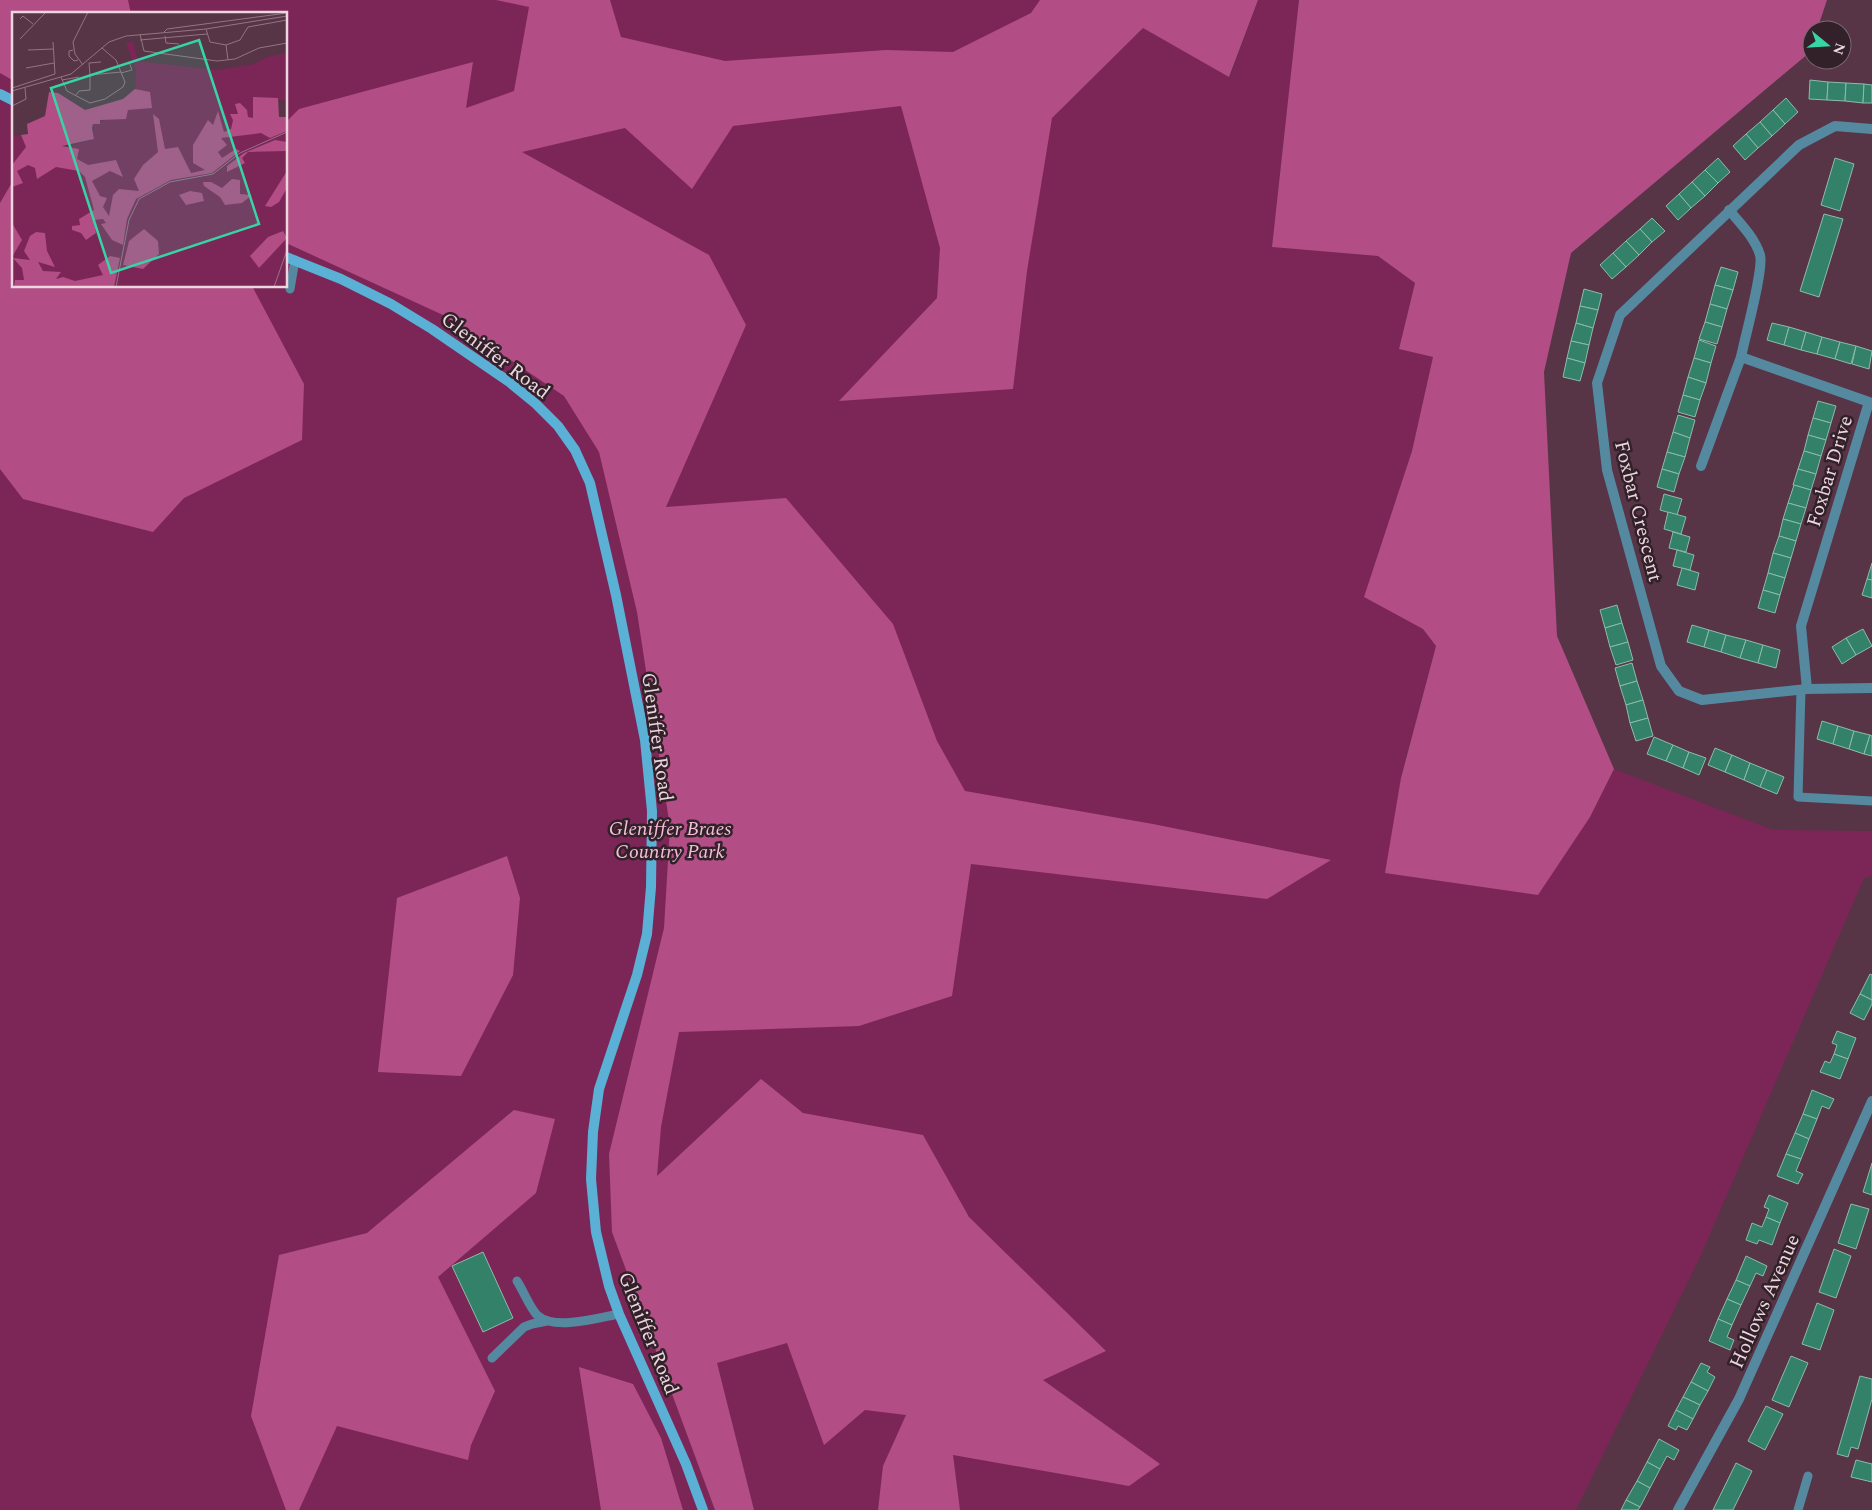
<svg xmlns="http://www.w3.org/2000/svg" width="1872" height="1510" font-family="Spectral,serif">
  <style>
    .green { fill: #7c2658; fill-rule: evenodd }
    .forest { fill: #b24d85 }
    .building { fill: #338168; stroke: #8dbca9 }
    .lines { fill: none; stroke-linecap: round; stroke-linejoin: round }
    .service { stroke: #5589a0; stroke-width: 9 }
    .minor { stroke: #5589a0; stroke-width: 10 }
    .secondary { stroke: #5ab0d5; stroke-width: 10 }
    .labels { text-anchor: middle; stroke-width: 5; stroke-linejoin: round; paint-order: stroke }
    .street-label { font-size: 20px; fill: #ecd6e0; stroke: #322129 }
    .park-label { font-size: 20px; font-style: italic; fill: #f4bed8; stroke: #322129 }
    .inset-road { fill: none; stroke: #937584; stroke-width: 1 }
    .view { fill: #37d4a6; fill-opacity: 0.15; stroke: #37d4a6; stroke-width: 2.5 }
    .inset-edge { fill: none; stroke: #ecd6e0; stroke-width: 2.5 }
  </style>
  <rect width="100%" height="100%" fill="#573446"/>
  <!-- green -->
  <path class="green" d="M0,0H1172L1230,77L1258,0H1299L1272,247L1378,256L1415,283L1399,349L1433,357L1412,451L1365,597L1423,629L1436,646L1401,777L1590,817L1614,769L1773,830L1872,831V876L1864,878L1700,1257L1576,1510H0ZM14,14H286V286H14Z"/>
  <!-- forest -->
  <g class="forest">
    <path d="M0,0H128L131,14H14V81L0,73Z"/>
    <path d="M496,0H610L621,37L725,61L886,50L953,52L1031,13L1040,0H1258L1229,77L1143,28L1052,118L1027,271L1013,389L839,401L937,298L940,248L901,106L733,126L692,189L625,128L522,152L709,255L746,325L666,507L786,498L893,624L937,741L965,791L1153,824L1331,860L1267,899L971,864L952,996L859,1026L679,1032L661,1127L657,1176L761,1079L803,1113L923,1135L969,1217L1106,1351L1043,1380L1160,1464L1129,1486L953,1455L960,1510H878L883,1466L906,1415L865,1410L824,1445L787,1343L717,1363L754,1510H715L612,1232L609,1154L664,928L670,827L637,612L599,452L564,396L443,315L286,243V122L299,109L473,62L466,108L514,91L529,7Z"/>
    <path d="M1299,0H1827L1817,30H1812V44L1809,53L1571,253L1544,372L1557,636L1614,769L1590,817L1538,895L1385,873L1401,778L1436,646L1423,629L1364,597L1412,451L1433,357L1399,349L1415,283L1378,256L1272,247Z"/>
    <path d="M14,179V286H252L304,384L302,440L184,498L153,532L23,499L0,469V203Z"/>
    <path d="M507,856L520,898L513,975L461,1076L378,1072L397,898Z"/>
    <path d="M514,1110L555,1119L536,1193L438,1277L495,1391L471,1445L468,1460L337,1426L299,1510H286L251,1416L279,1255L367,1233Z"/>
    <path d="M579,1367L633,1384L661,1438L683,1510H601Z"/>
  </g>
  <!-- building -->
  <g class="building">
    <path d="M1810,80L1828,82L1827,100L1809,99Z"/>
    <path d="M1828,82L1846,83L1845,101L1827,100Z"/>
    <path d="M1846,83L1864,84L1863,103L1845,101Z"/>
    <path d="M1864,84L1872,85V103H1863Z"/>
    <path d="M1786,98L1798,112L1785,124L1773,110Z"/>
    <path d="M1773,110L1785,124L1772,136L1760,122Z"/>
    <path d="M1760,122L1772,136L1758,148L1746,134Z"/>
    <path d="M1746,134L1758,148L1745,160L1733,146Z"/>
    <path d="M1718,158L1730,172L1718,183L1705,170Z"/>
    <path d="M1835,158L1854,164L1840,211L1821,205Z"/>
    <path d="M1705,170L1718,183L1705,196L1692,182Z"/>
    <path d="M1692,182L1705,196L1691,208L1679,194Z"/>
    <path d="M1679,194L1691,208L1678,220L1666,206Z"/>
    <path d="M1824,214L1843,219L1819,297L1800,291Z"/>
    <path d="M1652,218L1665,231L1652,242L1640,229Z"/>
    <path d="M1640,229L1652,242L1639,255L1626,241Z"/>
    <path d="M1626,241L1639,255L1626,267L1613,253Z"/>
    <path d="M1613,253L1626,267L1612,279L1600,265Z"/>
    <path d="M1721,267L1738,272L1733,290L1715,285Z"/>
    <path d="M1715,285L1733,290L1727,309L1710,304Z"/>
    <path d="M1584,289L1602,294L1598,310L1580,306Z"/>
    <path d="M1710,304L1727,309L1722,327L1705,322Z"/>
    <path d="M1580,306L1598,310L1593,328L1576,323Z"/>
    <path d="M1705,322L1722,327L1717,344L1699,339Z"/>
    <path d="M1576,323L1593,328L1589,345L1571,341Z"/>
    <path d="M1772,323L1789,327L1784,345L1767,340Z"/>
    <path d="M1789,327L1806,332L1801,350L1784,345Z"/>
    <path d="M1806,332L1822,337L1817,354L1801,350Z"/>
    <path d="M1822,337L1840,342L1835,359L1817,354Z"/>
    <path d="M1699,340L1716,346L1711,363L1694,358Z"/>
    <path d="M1571,341L1589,345L1585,363L1567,358Z"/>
    <path d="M1840,342L1856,346L1851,364L1835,359Z"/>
    <path d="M1856,346L1872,351L1869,369L1852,364Z"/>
    <path d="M1567,358L1585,363L1580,381L1563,377Z"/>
    <path d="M1694,358L1711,363L1706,383L1688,377Z"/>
    <path d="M1688,377L1706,383L1700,400L1683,395Z"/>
    <path d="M1683,395L1700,400L1695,417L1678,412Z"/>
    <path d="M1818,401L1836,406L1831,423L1813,418Z"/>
    <path d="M1678,415L1695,420L1690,438L1673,432Z"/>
    <path d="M1813,418L1831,423L1826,440L1808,435Z"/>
    <path d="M1673,432L1690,438L1685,457L1667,452Z"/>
    <path d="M1808,435L1826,440L1821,456L1804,451Z"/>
    <path d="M1804,451L1821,456L1816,474L1798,469Z"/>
    <path d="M1667,452L1685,457L1679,474L1662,469Z"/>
    <path d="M1662,469L1679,474L1674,492L1657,487Z"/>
    <path d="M1798,469L1816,474L1811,490L1793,485Z"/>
    <path d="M1794,485L1811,490L1806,508L1788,503Z"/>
    <path d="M1664,494L1682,499L1677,515L1660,510Z"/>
    <path d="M1788,503L1806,508L1801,524L1783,519Z"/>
    <path d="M1668,512L1686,517L1681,534L1664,529Z"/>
    <path d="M1783,519L1801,524L1796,541L1779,536Z"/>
    <path d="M1673,532L1690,537L1686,552L1669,548Z"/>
    <path d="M1779,536L1796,541L1791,558L1773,553Z"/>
    <path d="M1677,550L1694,555L1690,570L1673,566Z"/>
    <path d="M1773,553L1791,558L1785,578L1768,573Z"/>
    <path d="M1872,563V580L1867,579Z"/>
    <path d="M1682,568L1699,573L1695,590L1677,585Z"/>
    <path d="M1768,573L1785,578L1780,595L1763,590Z"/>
    <path d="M1867,579L1872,580V598L1862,595Z"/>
    <path d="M1763,590L1780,595L1775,613L1758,608Z"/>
    <path d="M1617,605L1622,623L1605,628L1600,610Z"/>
    <path d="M1622,623L1628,642L1610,647L1605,628Z"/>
    <path d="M1692,625L1709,630L1704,647L1687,642Z"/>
    <path d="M1863,629L1872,646L1856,655L1846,638Z"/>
    <path d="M1709,630L1726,635L1721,652L1704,647Z"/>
    <path d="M1726,635L1746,640L1740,658L1721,652Z"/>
    <path d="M1846,638L1856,655L1842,664L1832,647Z"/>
    <path d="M1746,640L1763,645L1758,663L1740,658Z"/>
    <path d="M1628,642L1633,660L1616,665L1610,647Z"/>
    <path d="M1763,645L1780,650L1776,668L1758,663Z"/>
    <path d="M1632,663L1637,681L1620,686L1615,668Z"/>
    <path d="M1637,681L1643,700L1626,705L1620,686Z"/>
    <path d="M1643,700L1648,718L1630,723L1626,705Z"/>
    <path d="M1648,718L1653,736L1636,741L1630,723Z"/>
    <path d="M1822,721L1838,726L1833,744L1817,739Z"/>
    <path d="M1838,726L1854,731L1849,749L1833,744Z"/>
    <path d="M1854,731L1870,735L1864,754L1849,749Z"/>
    <path d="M1870,735L1872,736V756L1864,754Z"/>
    <path d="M1654,737L1673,745L1666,761L1647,754Z"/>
    <path d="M1673,745L1689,752L1683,768L1666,761Z"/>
    <path d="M1715,748L1732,755L1725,772L1708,765Z"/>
    <path d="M1689,752L1706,758L1699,775L1683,768Z"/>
    <path d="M1732,755L1750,763L1744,780L1725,772Z"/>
    <path d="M1750,763L1767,770L1760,787L1744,780Z"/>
    <path d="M1767,770L1784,777L1777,794L1760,787Z"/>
    <path d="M1870,974L1872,975V1000L1860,994Z"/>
    <path d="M1860,994L1872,1000V1004L1864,1020L1850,1013Z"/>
    <path d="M1837,1031L1856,1038L1848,1059L1834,1054L1837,1045L1832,1043Z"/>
    <path d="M1834,1054L1848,1059L1840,1079L1820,1072L1825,1061L1830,1063Z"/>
    <path d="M1812,1090L1834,1099L1829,1109L1822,1106L1817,1119L1803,1114Z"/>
    <path d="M1803,1114L1817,1119L1809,1139L1795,1133Z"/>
    <path d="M1795,1133L1809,1139L1801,1159L1786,1154Z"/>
    <path d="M1786,1154L1801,1159L1796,1171L1803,1174L1798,1184L1777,1176Z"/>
    <path d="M1872,1163V1195L1863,1192Z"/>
    <path d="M1769,1195L1788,1203L1780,1223L1766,1217L1769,1209L1764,1207Z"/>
    <path d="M1851,1204L1869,1209L1856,1249L1838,1243Z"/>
    <path d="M1766,1217L1780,1223L1772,1245L1759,1240L1757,1244L1746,1240L1752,1223L1762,1227Z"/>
    <path d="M1834,1249L1851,1256L1836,1298L1819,1292Z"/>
    <path d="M483,1252L513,1318L483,1332L452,1266Z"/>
    <path d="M1746,1256L1767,1266L1763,1276L1756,1273L1750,1286L1736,1280Z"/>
    <path d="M1736,1280L1750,1286L1741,1305L1727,1299Z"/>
    <path d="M1727,1299L1741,1305L1732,1325L1718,1319Z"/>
    <path d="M1817,1303L1834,1310L1820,1350L1802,1344Z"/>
    <path d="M1718,1319L1732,1325L1727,1337L1734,1340L1730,1350L1709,1341Z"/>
    <path d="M1791,1356L1808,1363L1789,1407L1772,1400Z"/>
    <path d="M1701,1363L1710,1367L1707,1372L1715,1377L1708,1391L1691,1382Z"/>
    <path d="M1860,1376L1872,1379V1399L1858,1449L1851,1447L1848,1457L1837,1454Z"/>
    <path d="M1691,1382L1708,1391L1700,1405L1683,1397Z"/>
    <path d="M1683,1397L1700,1405L1693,1419L1676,1410Z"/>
    <path d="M1766,1406L1783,1414L1765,1450L1748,1441Z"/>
    <path d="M1676,1410L1693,1419L1687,1430L1678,1426L1676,1430L1668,1426Z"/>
    <path d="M1659,1439L1679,1450L1674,1460L1667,1456L1660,1469L1647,1462Z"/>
    <path d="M1856,1460L1872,1464V1482L1851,1477Z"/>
    <path d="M1647,1462L1660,1469L1650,1488L1637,1481Z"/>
    <path d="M1736,1463L1752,1471L1733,1510H1713Z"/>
    <path d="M1637,1481L1650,1488L1640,1507L1626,1500Z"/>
    <path d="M1626,1500L1640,1507L1638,1510H1621Z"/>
  </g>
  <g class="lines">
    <!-- service -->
    <g class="service">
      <path d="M290,289L295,260"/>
      <path d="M1801,690L1798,797L1872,801"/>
      <path d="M517,1281C523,1290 530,1308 537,1315C554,1331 598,1318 619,1314"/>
      <path d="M492,1358L524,1327L532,1324L547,1321"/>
      <path d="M1798,1510L1808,1476"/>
    </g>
    <!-- minor -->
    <g class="minor">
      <path d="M1872,129L1835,126L1799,145L1620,315L1597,383L1607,470L1661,666L1679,691L1702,700L1807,689L1872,688"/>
      <path d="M1729,210C1740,223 1755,238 1760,255C1764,269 1745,337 1741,357L1869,402L1801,626L1807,689"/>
      <path d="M1701,466L1741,357"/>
      <path d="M1678,1510L1739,1399L1872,1101"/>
    </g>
    <!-- secondary -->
    <g class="secondary">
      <path d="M0,94L14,101"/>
      <path d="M286,257L341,279L391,304L432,329L508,381L536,404L558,426L575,450L590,483L616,595L645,740L652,811L651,887L647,934L637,975L599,1089L593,1132L591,1179L596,1232L609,1286L619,1314L686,1464L703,1510"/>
    </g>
  </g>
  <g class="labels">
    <!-- street labels -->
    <g class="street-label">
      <text transform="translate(496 355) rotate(37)" y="7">Gleniffer Road</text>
      <text transform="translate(1829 471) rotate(-73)" y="7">Foxbar Drive</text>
      <text transform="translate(1639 511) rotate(76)" y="7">Foxbar Crescent</text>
      <text transform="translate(658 737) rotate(82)" y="7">Gleniffer Road</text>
      <text transform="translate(1764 1301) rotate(-66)" y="7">Hollows Avenue</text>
      <text transform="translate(649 1333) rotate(68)" y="7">Gleniffer Road</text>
    </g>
    <!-- park labels -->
    <g class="park-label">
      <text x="670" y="835">Gleniffer Braes<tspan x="670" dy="23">Country Park</tspan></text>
    </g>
  </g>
  <!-- overview -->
  <g transform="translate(12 12)">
    <rect width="275" height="275" fill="#573446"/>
    <path d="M121,29L126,49L206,58L242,52L255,45L275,41V89L241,85V111L275,113V275H0V124L9,123L14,135L5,149L82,127L81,112L115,100L128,78L123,77L124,59L114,31Z" fill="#7c2658"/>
    <path d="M123,77L138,80L140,96L116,98L114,107L88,108V112H81L80,116L82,127L50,134L67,137L65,147L76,153L104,148L111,165L98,159L80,169L88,184L95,186L91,195L97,204L101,183L107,177L127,179L122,167L131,153L146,140L141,102L147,107L153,137L166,135L179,161L193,158L181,151V133L196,108L201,113L206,99L212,120L219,117L221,108L218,102H226L223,92L228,91L235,98L236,105L241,106V85L266,86L267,105H275V119L258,126L249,121L209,126L215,133L206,140L210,146L224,137L228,139L200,161L159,168L124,187L115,207L111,233L100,228L89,212L94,211L91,207L82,208L84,221L74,228L69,221L60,218V214L68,213L67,207L82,198L73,165L67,159L44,155L25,167L23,156L16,153L5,159L11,171L0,175V153L14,135L9,123L16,122L15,112L33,104L37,80L46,81L73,98L111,87ZM263,128L275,130V139L236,140L230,146L233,151L215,160V154L232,141ZM275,159V176L267,190L259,195L253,194ZM220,167L228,168V182L240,183L230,191L213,193L208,185L192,174L191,170H199L210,176ZM178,179L190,181L192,189L174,193L167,183ZM0,211L10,228L0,245ZM132,217L146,229L147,242L131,257L111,253L117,229ZM271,219L275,226L247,256L238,244L256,225ZM24,220L33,221L35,239L43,255L26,250L31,259L49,260L44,267L51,265L63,269L91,263L86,253L98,244L108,246L102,275H2L3,268H12L10,256L1,246L18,248L12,239L18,224Z" fill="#b24d85"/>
    <path class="inset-road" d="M8,7L11,4L21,12M194,17L198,30L214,33L228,28L236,15L275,8M152,20L155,17L275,1M128,22L132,39L205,49L223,47L247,36L275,31M153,24L154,31L167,32M8,27L34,0M128,28L195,22M214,33L216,48M16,38L41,37M61,38L57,39V44L62,49L66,48M71,53L63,42L61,30L76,0M14,56L42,51M109,61L120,58L117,50M78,63L77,51L89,50M49,65L55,79L78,91L93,87L111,75L113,70L104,48L90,36M50,68L67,65M0,76L43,62L41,30M0,79L59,62L97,30L114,24L194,17L275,4M64,83L67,79L78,78V63L109,60M0,94L14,87L13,76M104,275L117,208L127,187L158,170L201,162L228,141L275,120M262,275L275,238"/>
    <path class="view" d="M187,28L247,212L99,261L39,76Z"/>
    <rect width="275" height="275" class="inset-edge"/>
  </g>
  <!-- north arrow -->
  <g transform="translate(1827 45) rotate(108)"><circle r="24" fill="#322129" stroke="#7c6972"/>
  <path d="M0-4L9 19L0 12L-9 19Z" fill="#37d4a6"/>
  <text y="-8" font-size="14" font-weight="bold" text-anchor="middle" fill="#ecd6e0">N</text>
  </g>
</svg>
